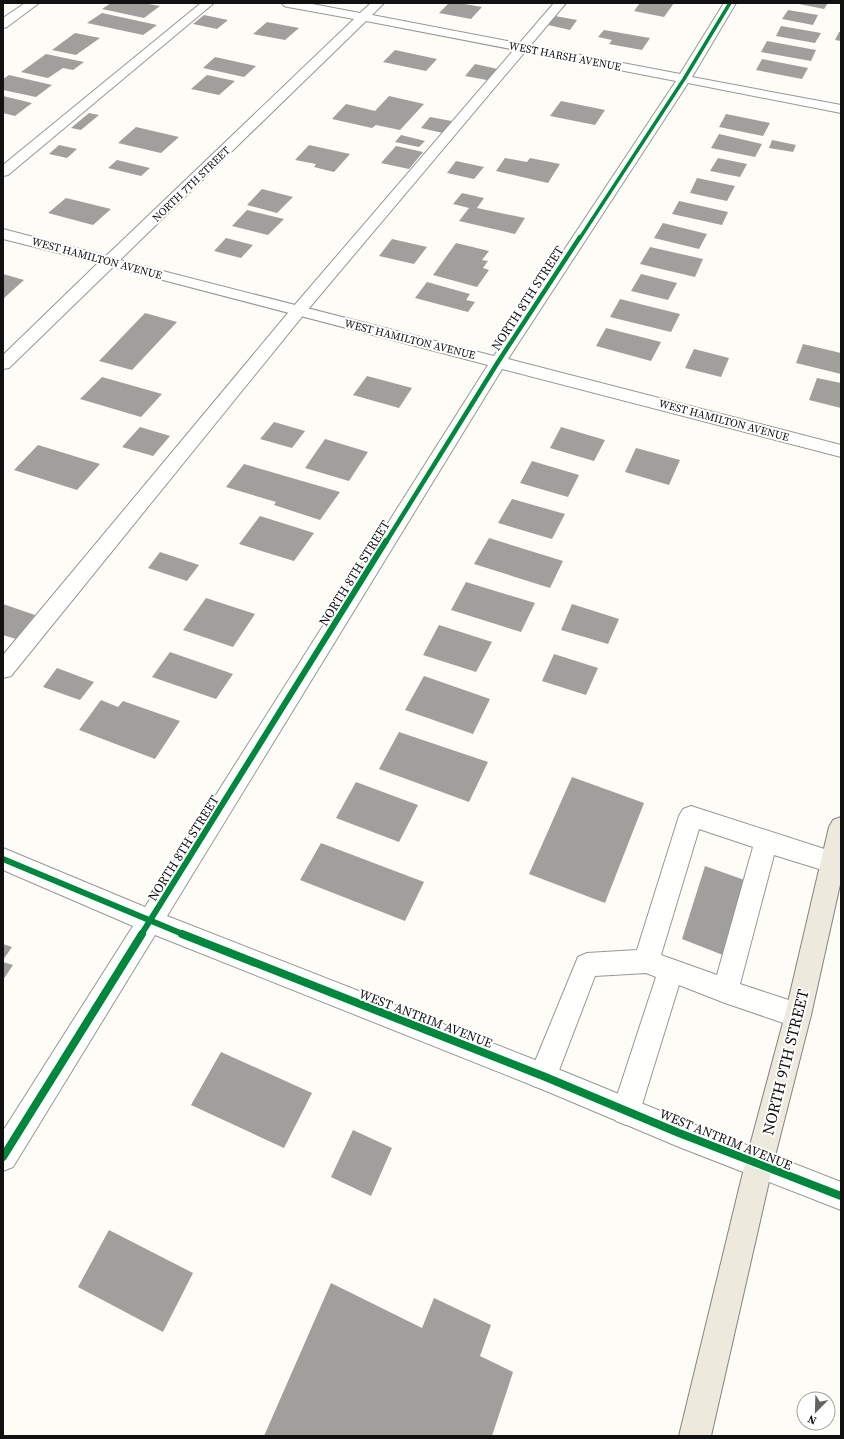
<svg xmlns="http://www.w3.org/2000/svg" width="844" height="1439" font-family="'Source Serif 4',serif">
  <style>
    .building { fill: #a19f9c }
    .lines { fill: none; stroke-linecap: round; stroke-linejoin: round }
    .lane-casing { stroke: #979795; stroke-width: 2 }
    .street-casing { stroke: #979795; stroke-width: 2 }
    .primary-casing { stroke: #858482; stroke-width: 2 }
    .lane { fill: #fffffe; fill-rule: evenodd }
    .street { fill: #fffffe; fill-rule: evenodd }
    .primary { fill: #ede9dc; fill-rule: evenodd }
    .cycleway-far3-casing { stroke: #fff; stroke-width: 5 }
    .cycleway-far2-casing { stroke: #fff; stroke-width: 6 }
    .cycleway-far1-casing { stroke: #fff; stroke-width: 8 }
    .cycleway-casing { stroke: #fff; stroke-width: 10 }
    .cycleway-far3 { stroke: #00873e; stroke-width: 3.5 }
    .cycleway-far2 { stroke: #00873e; stroke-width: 4.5 }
    .cycleway-far1 { stroke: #00873e; stroke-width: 6 }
    .cycleway { stroke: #00873e; stroke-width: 8 }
    .labels { text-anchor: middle; stroke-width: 4; stroke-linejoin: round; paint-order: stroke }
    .far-street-label { font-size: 11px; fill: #111; stroke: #fff }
    .street-label { font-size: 13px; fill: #111; stroke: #fff }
    .near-street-label { font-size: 16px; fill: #111; stroke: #fff }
  </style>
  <rect width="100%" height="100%" fill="#fdfcf7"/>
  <!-- building -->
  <g class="building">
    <path d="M111,3H143L160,6L144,18L102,9Z"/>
    <path d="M449,3H459L482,7L471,19L439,13Z"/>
    <path d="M640,3H674L664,17L634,11Z"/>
    <path d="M794,3H828L824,9Z"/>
    <path d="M788,10L818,15L813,25L782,19Z"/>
    <path d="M102,13L157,25L143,35L87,23Z"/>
    <path d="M204,15L228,20L217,29L193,24Z"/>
    <path d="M555,16L577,20L570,30L548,25Z"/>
    <path d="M267,22L299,28L285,40L253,34Z"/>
    <path d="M781,26L821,33L815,43L776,36Z"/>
    <path d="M604,30L650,38L642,50L609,44L612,40L598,37Z"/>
    <path d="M839,32H841V41L835,40Z"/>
    <path d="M75,33L100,38L76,55L52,50Z"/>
    <path d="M767,41L816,50L811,61L761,52Z"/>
    <path d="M395,50L437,59L426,71L383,62Z"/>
    <path d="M46,54L84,62L73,70L63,68L48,78L21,72Z"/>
    <path d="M215,57L256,66L244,77L203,68Z"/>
    <path d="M762,59L808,68L802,79L756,70Z"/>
    <path d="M475,64L502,70L492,81L465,76Z"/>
    <path d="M9,75L52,85L36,97L3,90V79Z"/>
    <path d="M207,75L235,81L219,95L191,89Z"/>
    <path d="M3,96L32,103L15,116L3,113Z"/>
    <path d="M389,96L424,104L400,130L376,125L372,128L332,119L346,104L375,111Z"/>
    <path d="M561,101L605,110L595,125L550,116Z"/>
    <path d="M89,113L99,115L81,130L71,128Z"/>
    <path d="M726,114L770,123L763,136L719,127Z"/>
    <path d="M430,117L457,122L447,134L421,128Z"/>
    <path d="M136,127L179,137L161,153L118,143Z"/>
    <path d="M719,134L762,144L755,157L711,148Z"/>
    <path d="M401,135L425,141L419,147L395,142Z"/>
    <path d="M772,140L796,145L793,152L769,148Z"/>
    <path d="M59,145L77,149L67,158L49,154Z"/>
    <path d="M309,145L350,154L334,172L314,167L316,164L295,160Z"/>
    <path d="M396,146L423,152L409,169L381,163Z"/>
    <path d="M505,158L527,162L530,158L560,164L548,183L496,171Z"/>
    <path d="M718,158L747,164L740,177L710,171Z"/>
    <path d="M117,160L150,168L141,176L108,168Z"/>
    <path d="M456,161L484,167L474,179L447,173Z"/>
    <path d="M697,178L735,186L727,201L690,193Z"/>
    <path d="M262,189L293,197L277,213L247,205Z"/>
    <path d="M462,193L484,198L477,208L525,218L515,234L459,221L469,208L453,204Z"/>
    <path d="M66,198L111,209L93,225L48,213Z"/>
    <path d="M679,201L728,212L722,225L672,214Z"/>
    <path d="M247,210L284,219L268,235L232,226Z"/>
    <path d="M663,223L707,234L699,249L654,238Z"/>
    <path d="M226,238L253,245L241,258L214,251Z"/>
    <path d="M392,239L427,247L414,264L379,256Z"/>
    <path d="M456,243L489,251L482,260L488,261L483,268L489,270L477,287L433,275Z"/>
    <path d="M650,247L703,259L695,277L640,264Z"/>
    <path d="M3,274L24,280L3,299Z"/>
    <path d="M641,274L677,283L668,300L631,291Z"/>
    <path d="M427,282L470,294L466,300L475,302L468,312L415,298Z"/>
    <path d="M620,299L680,314L671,332L610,317Z"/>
    <path d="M145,313L177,322L132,370L99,361Z"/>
    <path d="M606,328L661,342L651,361L596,346Z"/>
    <path d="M803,344L841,353V374L796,363Z"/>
    <path d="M694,349L729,358L721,377L685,368Z"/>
    <path d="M367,376L412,388L399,408L353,395Z"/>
    <path d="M102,377L162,394L141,417L80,399Z"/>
    <path d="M817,378L841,383V408L809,400Z"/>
    <path d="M274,422L305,431L292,448L260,439Z"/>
    <path d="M140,427L170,436L153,456L122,447Z"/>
    <path d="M561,427L605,440L594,461L550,448Z"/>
    <path d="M325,439L368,452L349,481L305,468Z"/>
    <path d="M38,445L100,464L77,490L14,470Z"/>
    <path d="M636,448L680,460L669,485L625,472Z"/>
    <path d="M532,461L579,475L568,497L520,483Z"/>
    <path d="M244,464L340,492L320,520L274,505L276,502L226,487Z"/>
    <path d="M512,499L565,514L552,539L498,523Z"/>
    <path d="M260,516L314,533L294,561L239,544Z"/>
    <path d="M489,538L563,561L550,588L474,564Z"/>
    <path d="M160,552L199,565L187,581L148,568Z"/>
    <path d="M466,582L535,603L521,632L451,610Z"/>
    <path d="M206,598L255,614L233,647L183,630Z"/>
    <path d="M3,604L35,615L16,639L3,635Z"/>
    <path d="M572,604L619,619L608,644L561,630Z"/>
    <path d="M439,625L492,642L476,672L423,655Z"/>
    <path d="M170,652L233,674L216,699L152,677Z"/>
    <path d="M554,654L598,668L586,695L542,681Z"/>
    <path d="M57,668L94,682L80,700L43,687Z"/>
    <path d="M424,676L490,699L473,734L405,710Z"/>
    <path d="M101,700L118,707L123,701L180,721L155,759L79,730Z"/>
    <path d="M399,732L488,762L469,802L379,769Z"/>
    <path d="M572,777L644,803L605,903L529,874Z"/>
    <path d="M356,782L418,805L399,842L336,818Z"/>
    <path d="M321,843L424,882L405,921L300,880Z"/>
    <path d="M705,866L750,882L728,957L682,939Z"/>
    <path d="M3,944L12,947L3,960Z"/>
    <path d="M3,962L13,965L3,980Z"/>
    <path d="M221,1052L312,1093L284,1148L191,1105Z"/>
    <path d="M353,1130L392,1148L371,1196L331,1177Z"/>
    <path d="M109,1230L193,1273L163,1332L78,1287Z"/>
    <path d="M331,1283L422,1328L434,1298L491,1325L480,1356L513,1372L492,1436H264Z"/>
  </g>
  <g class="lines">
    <!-- lane casing -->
    <g class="lane-casing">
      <g id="lane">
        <path d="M201,3H214L8,175L3,176V165Z"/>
        <path d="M554,3H566L305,313L11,676L3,678V655L293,307Z"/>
        <path d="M691,806L840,854L841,868L832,873L774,855L740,984L807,1006L811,1015L807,1024L798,1028L725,1003L679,985L640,1111L636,1121L626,1125L616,1121L612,1111L656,977L646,973L595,976L553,1086L543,1089L533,1086L529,1076L578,957L587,953L637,950L679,816L683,809ZM699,829L753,847L717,975L661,955Z"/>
      </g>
    </g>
    <!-- street casing -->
    <g class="street-casing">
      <g id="street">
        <path d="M25,3H39L7,27L3,28V18Z"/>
        <path d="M282,3H307L360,13L371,3H384L372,15L680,74L724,3H736L692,77L841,105V113L688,83L508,359L841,445V457L502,369L167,916L543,1063L680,1119L841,1182V1210L679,1147L539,1088L155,935L13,1167L3,1171V1131L133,926L3,870V848L145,907L488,365L113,267L9,368L3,369V355L98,263L3,239V229L106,256L354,19L288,7L284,6ZM366,21L676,81L494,356L120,260Z"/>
      </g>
    </g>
    <!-- primary casing -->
    <g class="primary-casing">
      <path id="primary" d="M841,817V880L811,1015L773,1164L711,1436H679L745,1164L785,1015L829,827L833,820Z"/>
    </g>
    <!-- lane -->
    <use href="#lane" class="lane"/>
    <!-- street -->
    <use href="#street" class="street"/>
    <!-- primary -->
    <use href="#primary" class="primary"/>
    <!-- cycleway-far3 casing -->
    <g class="cycleway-far3-casing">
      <path id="cycleway-far3" d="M580,238L684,79L730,3"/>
    </g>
    <!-- cycleway-far2 casing -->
    <g class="cycleway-far2-casing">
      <path id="cycleway-far2" d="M386,542L498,362L580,237"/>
    </g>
    <!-- cycleway-far1 casing -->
    <g class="cycleway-far1-casing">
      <g id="cycleway-far1">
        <path d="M3,859L185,935"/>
        <path d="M141,935L386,541"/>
      </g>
    </g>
    <!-- cycleway casing -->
    <g class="cycleway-casing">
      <g id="cycleway">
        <path d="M182,934L543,1076L679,1133L841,1196"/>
        <path d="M3,1157L142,934"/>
      </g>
    </g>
    <!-- cycleway-far3 -->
    <use href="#cycleway-far3" class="cycleway-far3"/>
    <!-- cycleway-far2 -->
    <use href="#cycleway-far2" class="cycleway-far2"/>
    <!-- cycleway-far1 -->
    <use href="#cycleway-far1" class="cycleway-far1"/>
    <!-- cycleway -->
    <use href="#cycleway" class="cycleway"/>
  </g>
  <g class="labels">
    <!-- far-street labels -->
    <g class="far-street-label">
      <text transform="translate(565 56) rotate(11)" y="4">WEST HARSH AVENUE</text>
      <text transform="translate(191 184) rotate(-44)" y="4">NORTH 7TH STREET</text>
      <text transform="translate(97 258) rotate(15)" y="4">WEST HAMILTON AVENUE</text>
      <text transform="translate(410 339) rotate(14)" y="4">WEST HAMILTON AVENUE</text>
      <text transform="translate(724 420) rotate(15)" y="4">WEST HAMILTON AVENUE</text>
    </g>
    <!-- street labels -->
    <g class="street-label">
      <text transform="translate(527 298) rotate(-57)" y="5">NORTH 8TH STREET</text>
      <text transform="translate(354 573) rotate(-58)" y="5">NORTH 8TH STREET</text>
      <text transform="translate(183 848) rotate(-58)" y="5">NORTH 8TH STREET</text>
      <text transform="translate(426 1018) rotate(21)" y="5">WEST ANTRIM AVENUE</text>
      <text transform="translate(726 1139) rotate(22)" y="5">WEST ANTRIM AVENUE</text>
    </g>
    <!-- near-street labels -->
    <g class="near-street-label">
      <text transform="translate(785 1062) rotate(-76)" y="6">NORTH 9TH STREET</text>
    </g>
  </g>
  <!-- border -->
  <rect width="844" height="1439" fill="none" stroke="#111111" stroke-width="8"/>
  <!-- north arrow -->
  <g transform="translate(816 1411) rotate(203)"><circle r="19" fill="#ffffff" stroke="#a0a0a0"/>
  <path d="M0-3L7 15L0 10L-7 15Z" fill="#646362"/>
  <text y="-6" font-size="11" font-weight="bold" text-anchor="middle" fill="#111111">N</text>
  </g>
</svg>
